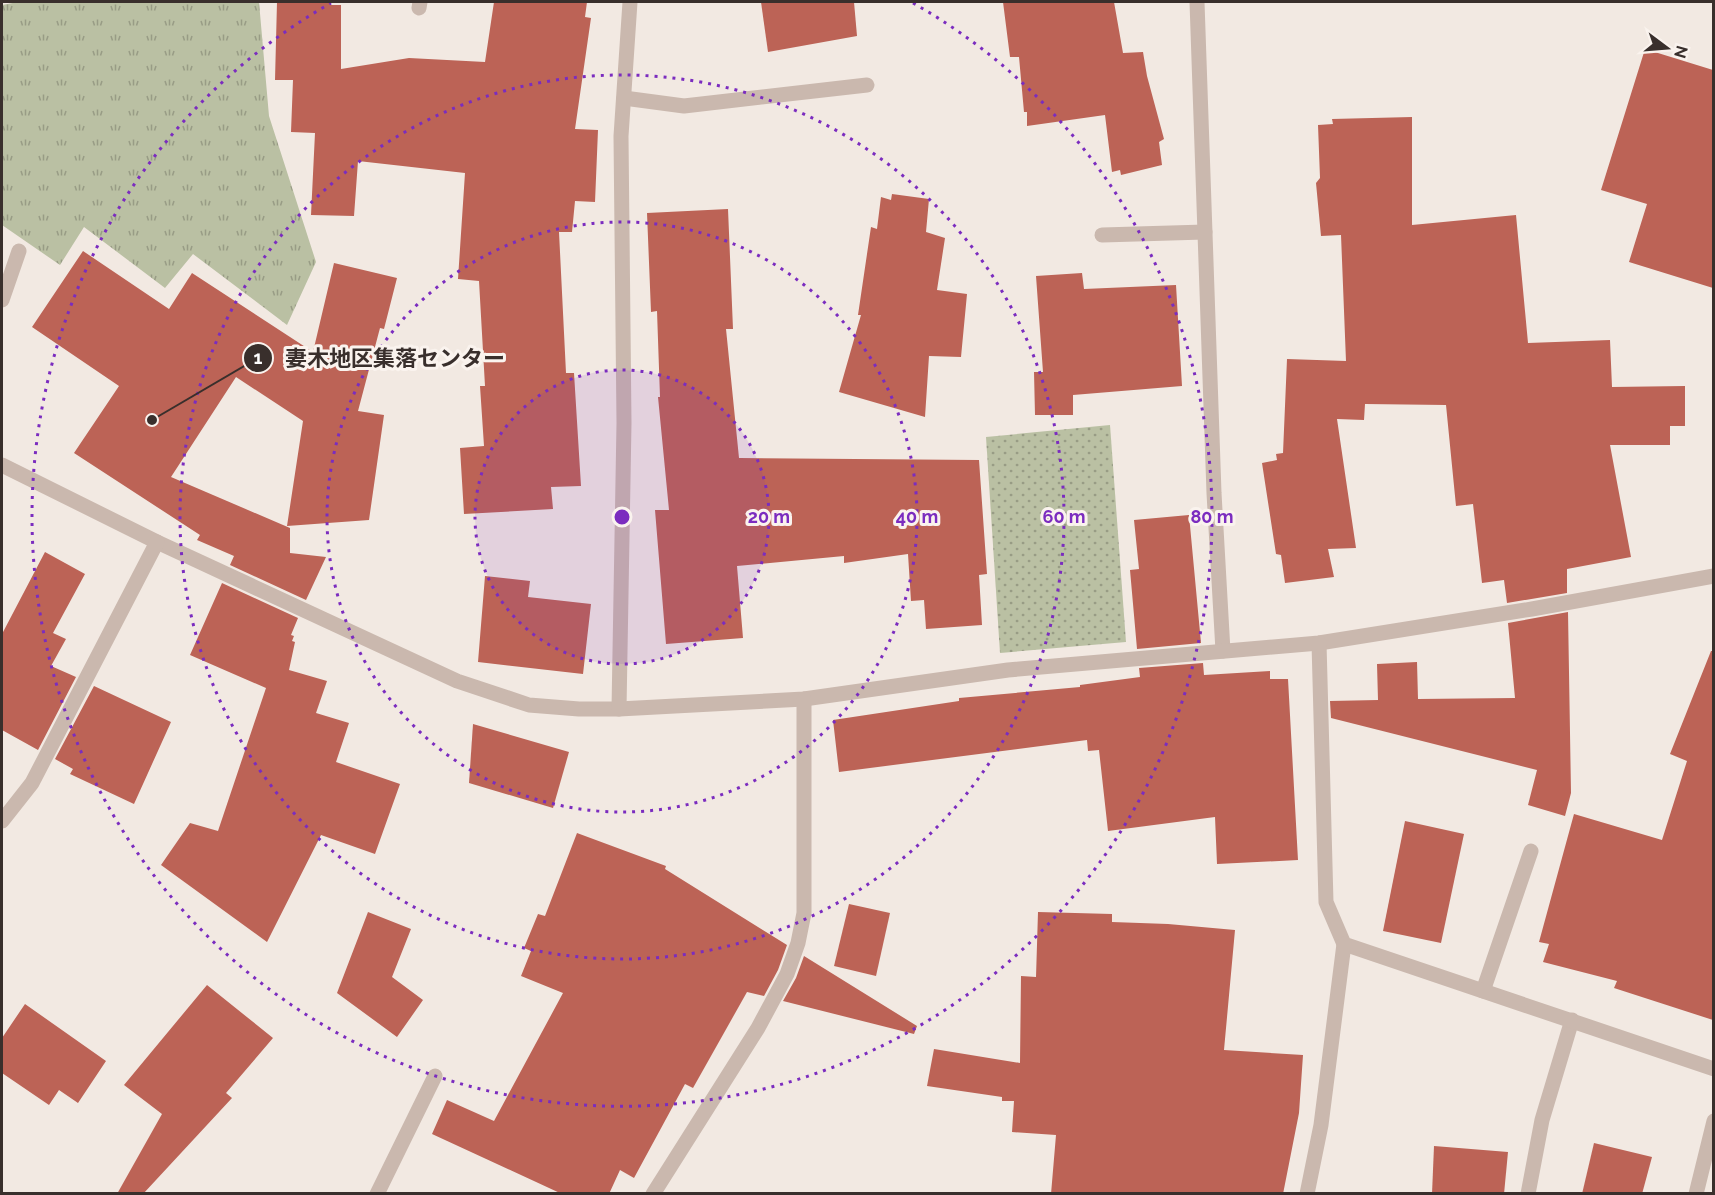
<svg xmlns="http://www.w3.org/2000/svg" width="1715" height="1195" font-family="Raleway,'Noto Sans JP',sans-serif">
  <style>
    .grass { fill: url(#grass-dots) }
    .park { fill: url(#park-tufts) }
    .building { fill: #bc6356 }
    .lines { fill: none; stroke-linecap: round; stroke-linejoin: round }
    .service { stroke: #cab8ae; stroke-width: 15 }
    .minor { stroke: #cab8ae; stroke-width: 15 }
    .ring { fill: none; stroke: #7b2cbf; stroke-width: 3; stroke-dasharray: 3 6 }
    .centre { fill: #7b2cbf; stroke: #faf3ee; stroke-width: 3 }
    .ring-label { font-size: 18px; text-anchor: middle; font-weight: bold; fill: #7b2cbf; stroke: #faf3ee; stroke-width: 6; stroke-linejoin: round; paint-order: stroke }
    .leader { fill: none; stroke: #392f2c; stroke-width: 2 }
    .callout-dot { fill: #392f2c; stroke: #faf3ee; stroke-width: 2 }
    .mark-label { font-size: 18px; text-anchor: middle; font-weight: bold; fill: #fff }
    .callout-label { font-size: 22px; text-anchor: middle; font-weight: bold; fill: #392f2c; stroke: #faf3ee; stroke-width: 6; stroke-linejoin: round; paint-order: stroke }
  </style>
  <defs>
    <pattern id="grass-dots" width="8" height="8" patternUnits="userSpaceOnUse" patternTransform="scale(1.5)"><rect width="8" height="8" fill="#bac0a3"/><path d="M2 2h.1M6 6h.1" fill="none" stroke="#989c85" stroke-width="1.8" stroke-linecap="round"/></pattern>
    <pattern id="park-tufts" width="24" height="20" patternUnits="userSpaceOnUse" patternTransform="scale(1.5)"><rect width="24" height="20" fill="#bac0a3"/><path d="M3 7l-1-3M5 7V3M7 7l1-3M15 17l-1-3M17 17v-4M19 17l1-3" fill="none" stroke="#989c85"/></pattern>
  </defs>
  <rect width="100%" height="100%" fill="#f2e9e2"/>
  <!-- grass -->
  <path class="grass" d="M1110,425L1126,642L1000,653L986,437Z"/>
  <!-- park -->
  <path class="park" d="M18,2H259L269,116L316,262L287,325L193,254L165,288L84,227L60,265L2,225V5Z"/>
  <!-- building -->
  <g class="building">
    <path d="M277,2H331V5H341V69L409,58L485,62L494,2H587L585,17L591,18L575,129L598,130L595,202L575,201L572,232H559L566,373H574L581,486L551,487L553,509L464,514L460,448L484,446L480,386H485L479,281L458,279L465,173L358,161L354,216L311,215L315,133L291,132L293,80H275Z"/>
    <path d="M761,2H854L857,36L768,52Z"/>
    <path d="M1003,2H1114L1123,53L1143,52L1147,76L1164,139L1159,142L1162,165L1121,175L1120,170L1112,172L1105,115L1027,126V112H1024L1019,57H1010Z"/>
    <path d="M1645,49L1713,70V288L1629,262L1647,204L1601,190Z"/>
    <path d="M1412,117V225L1516,215L1528,343L1610,340L1612,387L1685,386V426H1670V445H1610L1631,557L1567,569V593L1507,603L1504,580L1482,583L1473,504L1456,506L1446,405L1365,404L1364,420L1337,419L1356,548L1328,549L1334,577L1285,583L1281,555L1276,554L1262,463L1277,460L1276,454L1283,453L1287,359L1346,361L1341,235L1321,236L1316,183L1320,178L1318,125L1333,124L1332,119Z"/>
    <path d="M892,194L929,199L926,232L945,238L937,290L967,294L961,357L929,356L925,417L839,392L861,315H858L871,227L877,229L881,197L891,200Z"/>
    <path d="M728,209L733,329H726L739,458L979,460L987,574L979,575L982,625L926,629L924,600L911,601L908,554L844,563V556L737,566L743,638L666,644L655,510H669L658,397H660L657,311L651,312L647,213Z"/>
    <path d="M83,251L169,309L192,273L313,352L334,263L397,278L384,329L380,328L358,411L384,415L369,520L287,526L303,421L236,377L171,477L290,528V553L326,557L306,600L230,565L234,556L197,540L200,535L74,453L119,386L32,327Z"/>
    <path d="M1082,273L1084,289L1176,285L1182,386L1073,395V415H1035L1034,372H1043L1036,276Z"/>
    <path d="M1189,515L1201,643L1137,649L1130,570L1139,569L1134,520Z"/>
    <path d="M45,552L85,574L53,633L66,639L51,666L76,677L38,750L2,730V634Z"/>
    <path d="M485,576L530,581L528,597L591,604L583,674L478,662Z"/>
    <path d="M222,583L298,618L291,635L294,636L292,641L295,642L289,670L327,681L316,713L349,723L336,762L400,784L375,854L321,835L267,942L161,865L190,823L218,831L266,688L190,655Z"/>
    <path d="M1568,612L1571,793L1565,816L1528,805L1537,770L1331,718L1330,701L1378,700L1377,664L1417,662L1418,699L1515,698L1508,623Z"/>
    <path d="M1711,651H1713V1020L1614,988L1617,981L1543,962L1549,944L1539,942L1574,814L1662,840L1687,761L1670,754Z"/>
    <path d="M1203,663L1204,675L1270,671V679H1288L1298,860L1217,864L1215,817L1108,831L1099,750L1088,751L1087,740L839,772L833,720L959,701V698L1080,687V685L1140,677L1139,668Z"/>
    <path d="M94,686L171,722L134,804L70,774L73,769L55,759Z"/>
    <path d="M473,724L569,752L553,808L469,783Z"/>
    <path d="M1405,821L1464,834L1441,943L1383,931Z"/>
    <path d="M577,833L666,866L665,869L787,945L778,970L764,996L747,992L693,1088L685,1084L634,1178L620,1170L609,1194H562L432,1134L447,1100L494,1121L563,993L521,976L531,951L524,948L538,914L545,916Z"/>
    <path d="M849,904L890,913L876,976L834,966Z"/>
    <path d="M368,912L411,929L392,977L423,1000L397,1037L337,993Z"/>
    <path d="M1038,912L1112,914V922L1168,924L1235,930L1224,1050L1303,1055L1299,1113L1283,1194H1051L1056,1135L1012,1132L1014,1101H1002V1097L927,1086L934,1049L1020,1063L1021,976L1036,977Z"/>
    <path d="M804,956L917,1026L914,1034L783,1001L796,978Z"/>
    <path d="M207,985L273,1038L226,1093L232,1098L143,1194H117L162,1114L124,1085Z"/>
    <path d="M25,1004L106,1061L78,1103L59,1090L49,1105L2,1073V1038Z"/>
    <path d="M1594,1143L1652,1157L1642,1194H1582Z"/>
    <path d="M1434,1146L1508,1152L1504,1194H1432Z"/>
  </g>
  <g class="lines">
    <!-- service -->
    <g class="service">
      <path d="M419,8L420,2"/>
      <path d="M624,98L684,106L867,85"/>
      <path d="M1102,235L1205,232"/>
      <path d="M2,300L19,251"/>
      <path d="M1483,991L1531,851"/>
      <path d="M377,1194L435,1076"/>
      <path d="M1528,1194L1542,1120L1572,1020"/>
    </g>
    <!-- minor -->
    <g class="minor">
      <path d="M1197,2L1214,493L1223,651"/>
      <path d="M2,465L157,542L457,681L529,705L579,709H619L804,699L1008,670L1319,643L1532,609L1714,576"/>
      <path d="M1319,643L1326,902L1344,944L1714,1069"/>
      <path d="M619,709L624,423L621,136L630,2"/>
      <path d="M2,821L32,783L157,542"/>
      <path d="M653,1194L758,1028L787,974L798,943L804,913V699"/>
      <path d="M1307,1194L1321,1125L1344,944"/>
      <path d="M1696,1194L1714,1121"/>
    </g>
  </g>
  <!-- distance rings -->
  <circle cx="622" cy="517" r="147" fill="#7b2cbf" fill-opacity=".12"/>
  <g class="ring">
    <circle cx="622" cy="517" r="147"/>
    <circle cx="622" cy="517" r="295"/>
    <circle cx="622" cy="517" r="442"/>
    <path d="M913 3A590 590 0 1 1 331 3"/>
  </g>
  <circle cx="622" cy="517" r="9" class="centre"/>
  <g class="ring-label">
    <text x="769" y="523">20 m</text>
    <text x="917" y="523">40 m</text>
    <text x="1064" y="523">60 m</text>
    <text x="1212" y="523">80 m</text>
  </g>
  <!-- callouts -->
  <path class="leader" d="M152 420L258 358"/>
  <g class="callout-dot">
    <circle cx="152" cy="420" r="6"/>
    <circle cx="258" cy="358" r="15"/>
  </g>
  <g class="mark-label">
    <text x="258" y="364">1</text>
  </g>
  <g class="callout-label">
    <text x="395" y="366">妻木地区集落センター</text>
  </g>
  <!-- border -->
  <rect width="1715" height="1195" fill="none" stroke="#392f2c" stroke-width="6"/>
  <!-- north arrow -->
  <g transform="translate(1667 48) rotate(106)" stroke="#faf3ee" stroke-width="4.5" paint-order="stroke">
  <path d="M0-4.5L10 22L0 15L-10 22Z" fill="#392f2c"/>
  <text y="-9" font-size="16" font-weight="bold" text-anchor="middle" fill="#392f2c">N</text>
  </g>
</svg>
